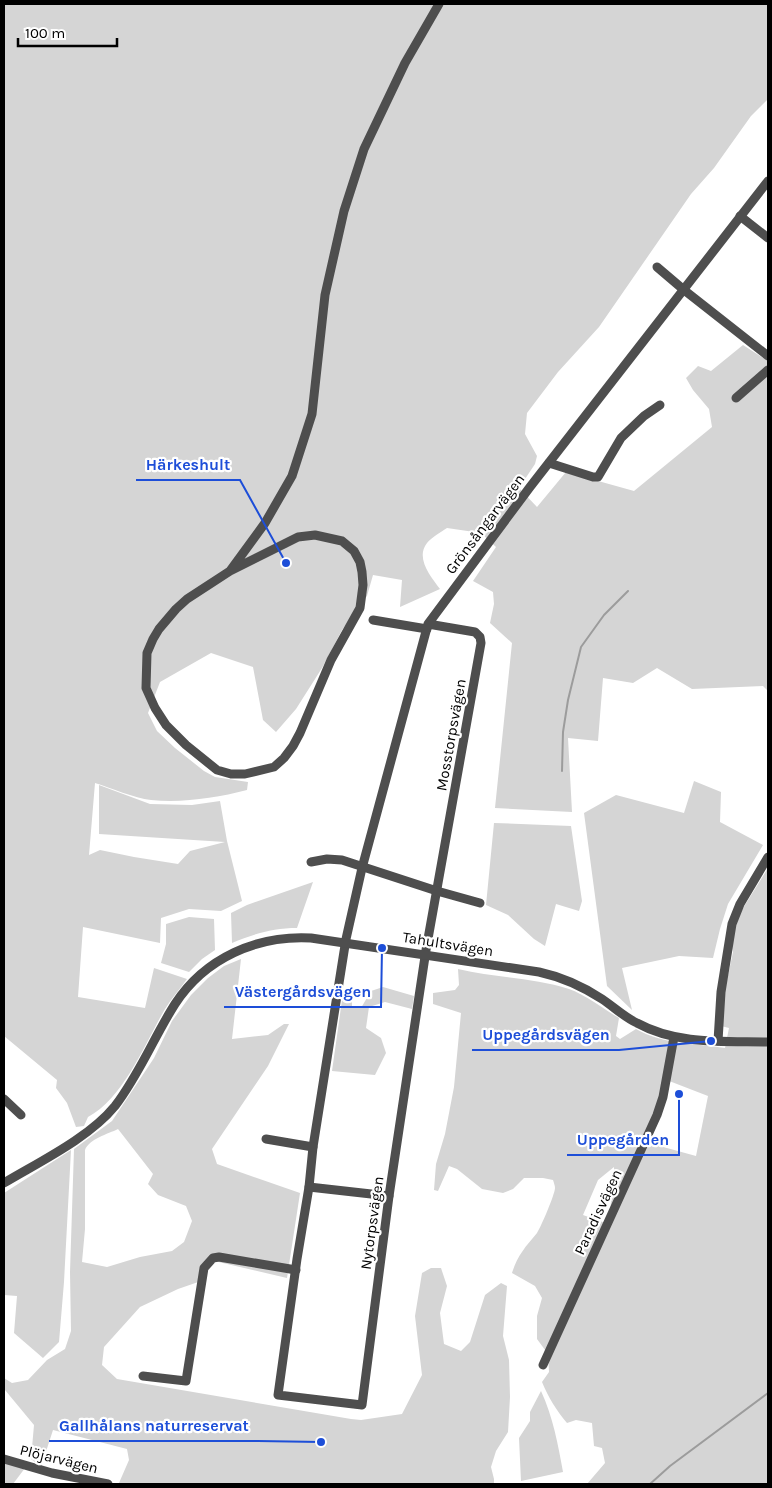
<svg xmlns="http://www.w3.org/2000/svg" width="772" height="1488" font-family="Karla,sans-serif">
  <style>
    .green { fill: #d5d5d5; fill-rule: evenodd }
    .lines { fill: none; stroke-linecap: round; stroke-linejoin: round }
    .stream { stroke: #9c9c9c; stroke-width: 2 }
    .minor { stroke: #4e4e4e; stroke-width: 9 }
    .labels { text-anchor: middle; stroke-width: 4.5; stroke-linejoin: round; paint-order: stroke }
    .street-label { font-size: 15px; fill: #000; stroke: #fff }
    .leader { fill: none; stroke: #1d4ed8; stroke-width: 2 }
    .callout-dot { fill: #1d4ed8; stroke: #fff; stroke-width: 2 }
    .callout-label { font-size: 16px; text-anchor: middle; font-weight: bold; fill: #1d4ed8; stroke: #fff; stroke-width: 4.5; stroke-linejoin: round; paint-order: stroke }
  </style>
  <rect width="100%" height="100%" fill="#fff"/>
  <!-- green -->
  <g class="green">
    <path d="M4,4H768V99L751,116L714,168L691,194L599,327L558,372L527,413L525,434L537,456L535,464L519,488L537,507L566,472L634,491L712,427L709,409L693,390L686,378L698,366L711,371L743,345L768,361V691L763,686L692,689L657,668L633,683L603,678L598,741L568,738L572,812L495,808L512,643L490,623L494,604L493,592L473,581L496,547L481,533L447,528C441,532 432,537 427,543C415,558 431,577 440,589L400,607L402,580L373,575L367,596L342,630L322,668L296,709L276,732L263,720L253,667L211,653L160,682L148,713L157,731L175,748L204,771L215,777L248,782L247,790C216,798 183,803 151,800C134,798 111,788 95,783L89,855L100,850L134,857L178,864L190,851L225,842L99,834V785L150,804L192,805L220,801L227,841L242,901L221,911L189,909L161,918L160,943L83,927L78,997L145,1008L154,968L187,979C180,989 171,999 165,1009C145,1043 124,1098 88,1117L84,1126L76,1127L67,1103L56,1088L57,1080L4,1036Z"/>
    <path d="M694,781L721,792L720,822L763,845L728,904L720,929L713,958L679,956L622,968L632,1010L607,986L584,813L616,795L684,813Z"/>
    <path d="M494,823L571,826L582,901L579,911L556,904L545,946L534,939L508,915L486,905Z"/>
    <path d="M768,868V1484H587L605,1463L602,1448L594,1446L592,1423L576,1420L567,1423C557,1411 548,1397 542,1382L549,1372L548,1354L537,1339V1316L542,1298L535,1286L512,1273C517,1256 526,1246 537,1233C541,1227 555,1194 555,1188C555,1186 554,1183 553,1180L543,1178H524L513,1189L503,1193L482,1189L457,1169L449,1166L438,1191L434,1190L436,1164L445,1134L454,1087L461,1013L433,1004V993L455,990L459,985L458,969C495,978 533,977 569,989C584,994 604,1009 619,1018L616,1036L620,1039L636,1029C664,1045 695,1043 725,1048L729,1028L721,1026L725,990L733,952L731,940L740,913ZM664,1079L708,1096L696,1156L656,1145L649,1133ZM614,1167C615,1186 608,1205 611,1225L583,1215L598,1180Z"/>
    <path d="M313,882L297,928C273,928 253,934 232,943L231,913L247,905Z"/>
    <path d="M189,917L214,919L215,950L202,959L189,972L161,963L166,944V924Z"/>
    <path d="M241,959L232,1039L268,1035L284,1024H289L268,1066L212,1149L217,1164L300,1193L287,1278L210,1260L204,1280L178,1289L140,1307L104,1347L102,1365L117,1379L351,1419L361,1420L402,1414L422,1375L415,1316L422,1273L431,1268H441L447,1286L440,1313L444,1344L461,1351L470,1342L485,1295L501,1283L507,1286L503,1336L509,1360L510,1397L508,1432L496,1451L491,1467L494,1479V1484H115L119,1483L129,1460L127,1449L53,1430L41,1467L31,1459L34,1425L5,1390L4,1378L12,1383L28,1380L47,1360L65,1349L71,1331L70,1272L74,1149L112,1121L154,1058L172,1021L191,995L208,978L224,966ZM118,1129L153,1174L148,1184L158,1195L186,1206L192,1221L184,1242L172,1251L140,1257L107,1267L82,1262L85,1229V1150C89,1139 108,1134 118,1129Z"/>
    <path d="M383,987L414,996L412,1009L385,1002L369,1007L366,1028L381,1038L386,1053L375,1075L332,1071L343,993L352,998V1007L361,1008L371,991Z"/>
    <path d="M71,1150L64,1282L59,1342L43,1358L14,1333L17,1296L4,1295V1193Z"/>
    <path d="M541,1391C553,1417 558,1444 563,1472L521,1481L519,1438L530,1421V1412Z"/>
    <path d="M4,1463L25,1468L13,1484H4Z"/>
  </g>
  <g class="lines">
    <!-- stream -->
    <g class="stream">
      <path d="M562,771L563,732L568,700L581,647L604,615L628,591"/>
      <path d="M650,1484L670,1466L768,1393"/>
    </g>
    <!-- minor -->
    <g class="minor">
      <path d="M740,216L768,238"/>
      <path d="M657,267L684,290L768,356"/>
      <path d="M736,398L768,370"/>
      <path d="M549,463L593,477H598L621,438L644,416L660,405"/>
      <path d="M230,571L298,537L315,535L342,541L354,551L360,562L362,572L363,585L360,608L331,660L300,733L293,746L284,758L274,767L245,774H231L217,770L186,745L166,725L155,708L146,688L147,653L153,639L159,629L176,609L187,599L230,571L265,523L292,476L312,414L325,295L344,211L364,149L405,63L439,4"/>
      <path d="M373,620L427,629"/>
      <path d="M428,624L475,632L480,637L481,643L426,950L389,1196L362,1405L278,1395L297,1259L309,1187L313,1147L346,939L362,868L428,624L530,487L768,181"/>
      <path d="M311,862L327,859L342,860L437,891L480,903"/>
      <path d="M718,1041L721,992L732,924L740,904L768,857"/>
      <path d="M4,1099L21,1115"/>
      <path d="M266,1139L313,1147"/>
      <path d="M4,1183C39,1162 89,1138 115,1106C139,1075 154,1037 175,1004C205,958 257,935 311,938L539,972C562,977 582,986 602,999C614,1007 624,1017 637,1023C677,1045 724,1041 768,1042"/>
      <path d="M309,1187L389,1196"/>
      <path d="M543,1365L657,1115L663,1097L674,1037"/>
      <path d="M143,1376L186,1381L204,1268L213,1258L219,1257L296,1270"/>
      <path d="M4,1459L52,1473L108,1484"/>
    </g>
  </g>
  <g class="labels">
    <!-- street labels -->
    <g class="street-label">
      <text transform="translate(485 524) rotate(-53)" y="5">Grönsångarvägen</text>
      <text transform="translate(451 735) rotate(-80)" y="5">Mosstorpsvägen</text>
      <text transform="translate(448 944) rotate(9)" y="5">Tahultsvägen</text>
      <text transform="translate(598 1212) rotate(-65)" y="5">Paradisvägen</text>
      <text transform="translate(372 1223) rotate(-82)" y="5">Nytorpsvägen</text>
      <text transform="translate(59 1459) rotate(14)" y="5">Plöjarvägen</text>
    </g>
  </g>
  <!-- callouts -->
  <path class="leader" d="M286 563L240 480H136M382 948L381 1007H224M711 1041L619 1050H472M679 1094L679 1155H567M321 1442L258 1441H49"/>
  <g class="callout-dot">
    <circle cx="286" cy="563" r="5"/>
    <circle cx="382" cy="948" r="5"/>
    <circle cx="711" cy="1041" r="5"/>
    <circle cx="679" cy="1094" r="5"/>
    <circle cx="321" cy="1442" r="5"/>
  </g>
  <g class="callout-label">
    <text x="188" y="470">Härkeshult</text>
    <text x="303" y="997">Västergårdsvägen</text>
    <text x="546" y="1040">Uppegårdsvägen</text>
    <text x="623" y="1145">Uppegården</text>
    <text x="154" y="1431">Gallhålans naturreservat</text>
  </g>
  <!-- border -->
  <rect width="772" height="1488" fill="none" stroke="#000000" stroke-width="10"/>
  <!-- scale -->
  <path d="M18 38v8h99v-8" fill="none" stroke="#000000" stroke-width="2.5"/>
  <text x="25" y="38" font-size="15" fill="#000000" stroke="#ffffff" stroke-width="4" paint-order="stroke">100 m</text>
</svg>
